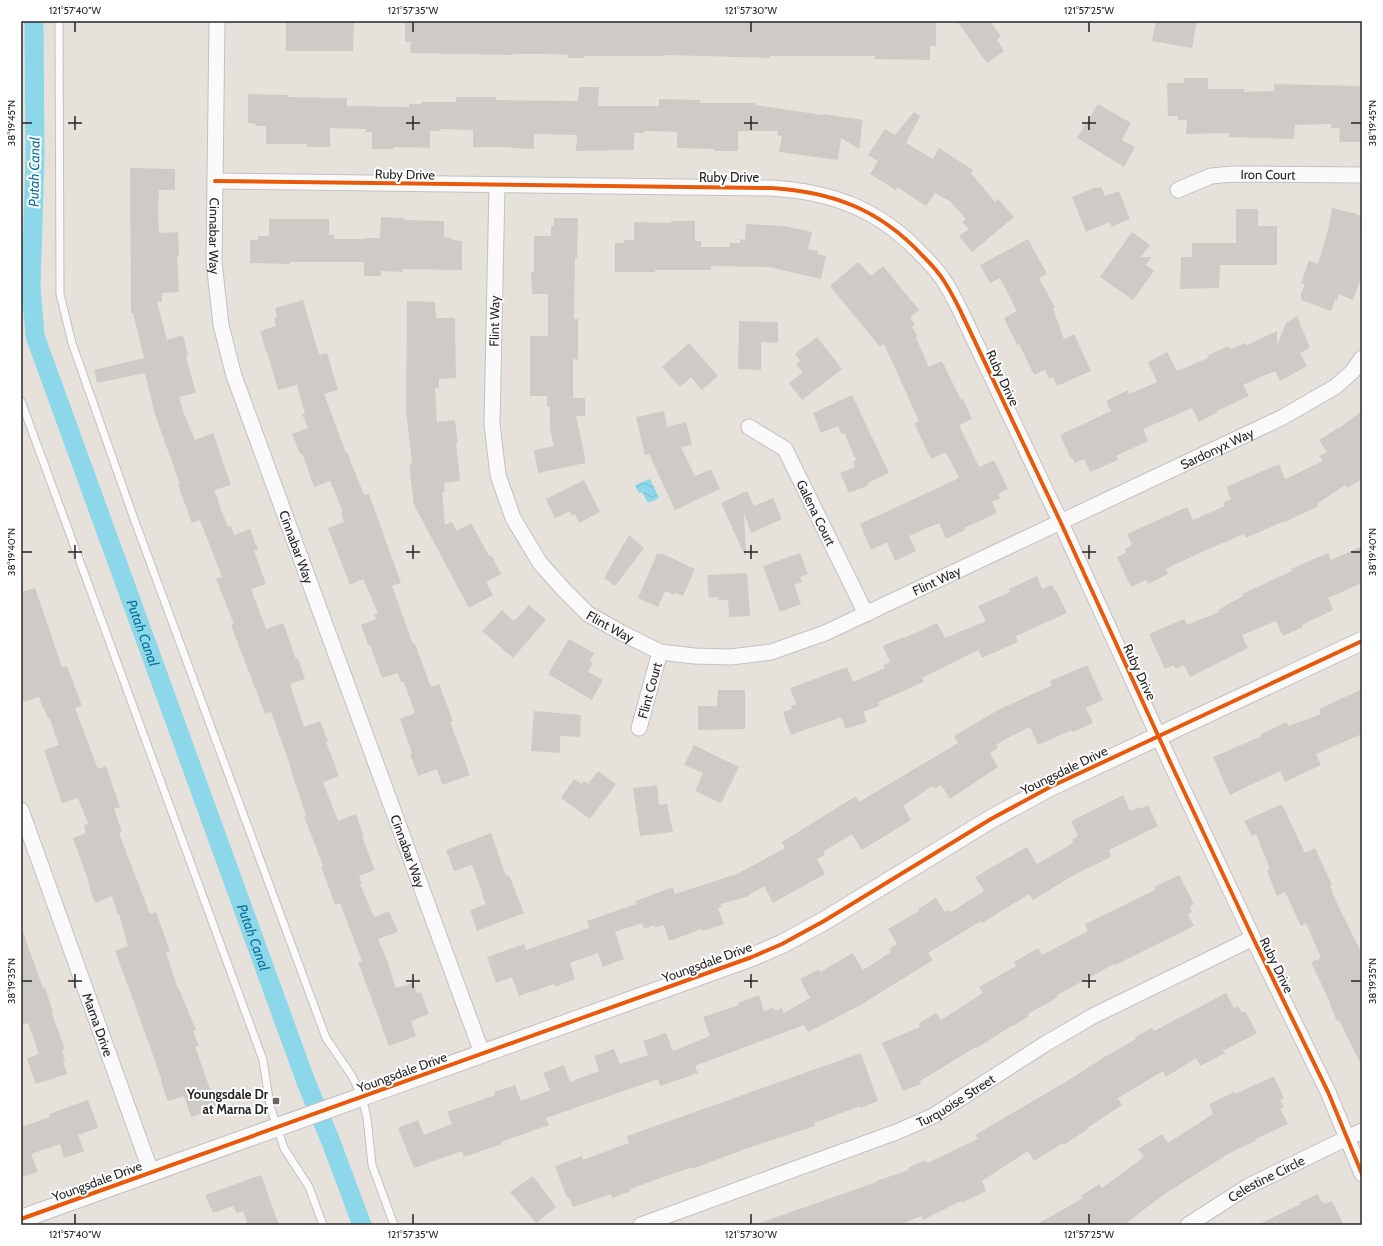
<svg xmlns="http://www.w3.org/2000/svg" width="1383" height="1246" font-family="Cabin,sans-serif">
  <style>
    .water { fill: url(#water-waves) }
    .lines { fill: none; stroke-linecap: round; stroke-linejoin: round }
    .canal { stroke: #8cd8ea; stroke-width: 19 }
    .building { fill: #cecbc7 }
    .service-casing { stroke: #c2c1c1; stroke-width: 9 }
    .minor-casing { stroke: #c2c1c1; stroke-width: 17 }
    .tertiary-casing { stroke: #c2c1c1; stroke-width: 20 }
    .service { stroke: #fbfafa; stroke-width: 7 }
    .minor { stroke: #fbfafa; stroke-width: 15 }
    .tertiary { stroke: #fbfafa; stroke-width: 18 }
    .cycleway-casing { stroke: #fff; stroke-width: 6 }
    .cycleway { stroke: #e8590c; stroke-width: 4 }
    .ticks { fill: none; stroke: #262626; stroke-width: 1.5 }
    .poi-dot { fill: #696765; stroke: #fff; stroke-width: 1.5 }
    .labels { text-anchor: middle; stroke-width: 4; stroke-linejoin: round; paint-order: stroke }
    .street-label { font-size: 13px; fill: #262626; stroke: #fff }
    .poi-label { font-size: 13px; font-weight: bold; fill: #262626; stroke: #fff; text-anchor: end }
    .water-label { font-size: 14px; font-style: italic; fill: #0b6f96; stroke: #fff }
    .neatline { fill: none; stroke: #262626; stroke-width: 1.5 }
    .ticks-label { font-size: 10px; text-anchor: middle; fill: #262626 }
  </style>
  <defs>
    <pattern id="water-waves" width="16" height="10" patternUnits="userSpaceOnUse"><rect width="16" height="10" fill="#8cd8ea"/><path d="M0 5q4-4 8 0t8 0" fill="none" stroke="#79b9c9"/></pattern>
  </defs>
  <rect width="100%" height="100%" fill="#e6e1db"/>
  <!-- water -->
  <path class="water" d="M650,479L659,498L648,503L642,492L639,493L635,485Z"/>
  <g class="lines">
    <!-- canal -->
    <path class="canal" id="s1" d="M34,21L35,159L31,286L35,336L306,1082L331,1142L362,1225"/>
  </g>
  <!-- building -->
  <g class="building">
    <path d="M286,21H354L353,51H286Z"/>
    <path d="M405,21H936V46H930V60L875,59V56H770V58L665,55V56H584V58H568V55L546,54H513V55L410,53L411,42H405Z"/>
    <path d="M957,21H990L1001,36L997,40L1004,51L987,63Z"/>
    <path d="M1156,21H1197L1192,48L1152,41Z"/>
    <path d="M1184,78H1208V89H1244V92L1274,91V84L1360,86L1361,142H1339L1340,128H1331V124L1295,125L1294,139L1229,137V133L1186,134L1187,120H1178V116H1168L1167,83H1184Z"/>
    <path d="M579,87H599L598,106H659V99L700,100V103H755V105L823,115L824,114L863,120L859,149L841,138L838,160L779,152L782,136L777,135L778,131H738V151H714V149L677,148V132L644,131V133H634V150L576,151L577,135L534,134V149L511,148V147H473V130L440,129V131H430V148L393,147V149H372V132H366V129L330,128V147H307V144H266V126H256V124L248,123V94L288,95V97L347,98V106L409,107V104H421V102H456V97H496V100L578,101Z"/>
    <path d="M1098,104L1131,123L1122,140L1135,147L1124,167L1077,138Z"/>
    <path d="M914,112L920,116L906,143L933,159L939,148L973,170L971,173L995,202L998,199L1014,217L972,252L959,236L969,229L962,222L966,219L951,202L935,193L926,206L897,187L896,190L870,174L878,161L868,155L885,129L895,135Z"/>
    <path d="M130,168L175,169V190H159L158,208L159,233L178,232L179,256H177L179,292L162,293V302H157L167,340L183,335L188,356L186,357L196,393L179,397L184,414L195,440L213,433L231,485L214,490L219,501L218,502L228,527L231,526L234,535L250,529L258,550L254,551L266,584L251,589L266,629L283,623L296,659L298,658L305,679L290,684L304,727L320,721L328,741L326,742L339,776L323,782L338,821L356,814L364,837H362L375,870L359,876L362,884H360L374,917L389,911L398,932L378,939L389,964H388L396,988L413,983L417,993L421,992L429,1014L411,1021L416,1036L389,1046L358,962L362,961L340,903L335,905L321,866H323L304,816L306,815L291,771H292L271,712L265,714L231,625L234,624L216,579L222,577L200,520L192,523L178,485L180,484L155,415L145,373L97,383L94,370L144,358L133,313H131Z"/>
    <path d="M1096,187V188L1101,187L1105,196L1119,191L1130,219L1111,227L1110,222L1086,232L1072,197Z"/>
    <path d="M1332,208L1357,214V215L1361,216L1360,226L1362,227V275L1353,300L1339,294L1337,301L1335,299L1331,311L1301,300V294L1305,284L1301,283L1309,260L1318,264L1328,230Z"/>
    <path d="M1236,209H1258V226H1277V265H1220L1219,288L1180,289L1181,257H1192V243H1236Z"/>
    <path d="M381,217L404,218V220L444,221V237L452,238L453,240L462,241V270L403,269V272L381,271V276H364V262H290V264L250,263V240H258V236H269V219H329V235H334V239H364V238H380Z"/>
    <path d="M554,218H578L577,258H575L574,319H578V360L573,359V398H585V416H576L585,457V463L538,473L534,450L554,446L550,429V406H547V396H530V336H548V294H532L531,272H534V236H551V226H554Z"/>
    <path d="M671,221H695V241H701V247H730V243H740V239L745,240L746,224L784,226L812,232L808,249L818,251V254L826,256L821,279L769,267L711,266V270H655V272H615V243H624V240H634V222L671,223Z"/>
    <path d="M1132,232L1150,245L1141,257H1152L1146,265L1154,271L1133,300L1100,277Z"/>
    <path d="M1028,239L1047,274L1039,278L1055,307L1053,309L1064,339L1074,334L1091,371L1057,386L1053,377L1049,379L1045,370L1034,375L1019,344L1017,345L1004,318L1017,311L1000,278L990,283L980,265Z"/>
    <path d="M858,262L871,276L883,266L919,310L910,318L915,325L912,327L918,336L916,338L929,367L942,361L961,400L963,399L972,419L959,425L977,463L979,467L994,460L1008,489L998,494L1000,498L992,502L997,513L964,528L965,530L946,539L939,523L909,536L916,551L895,561L887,542L871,550L860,524L959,478L946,452L931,459L914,423L919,421L884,344L880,347L830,286Z"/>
    <path d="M303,300L319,355L327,353L338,390L324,394L346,453L347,452L364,495L369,494L401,583L392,586L413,644H415L431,687L439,684L453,721L450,722L470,775L442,785L437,769L418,776L410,754L412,753L400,719L415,713L404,682H401L398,673L382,678L370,645H368L361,625L376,619L374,614L378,613L363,579L350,585L328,528L344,522L341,513L343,512L330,481L314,487L302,453L300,454L292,434L308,428L302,414H305L297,385L278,390L267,352H266L260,331L276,326L274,318H277L275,308Z"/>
    <path d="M407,301L435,302L436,318H455L456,378L439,379V388H435L437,422L455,420L458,443H456L460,481L444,483L445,491L442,492L445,525L452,522L457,531L471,523L489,556L491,555L501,574L486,582L493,595L469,608L414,505L409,465L412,464L406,409Z"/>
    <path d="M1297,316L1310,348L1300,353L1307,366L1280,381L1275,371L1243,385L1249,396L1217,411L1218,412L1199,422L1192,408L1143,429L1148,441L1116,456L1118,460L1090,472L1084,459L1075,463L1072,458L1071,459L1060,435L1111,411L1106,401L1128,390L1129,394L1157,382L1148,362L1167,352L1177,371L1208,358L1207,356L1228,346L1230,349L1245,343L1247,345L1277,331V345L1286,323Z"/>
    <path d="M739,321L778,322V343L761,342V370L738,369Z"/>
    <path d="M817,337L842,369L802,400L789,383L803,372L796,364L800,361L795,354Z"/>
    <path d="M689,343L718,376L702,390L691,377L680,387L662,367Z"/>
    <path d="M852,395L889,473L868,483L869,485L849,493L840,473L855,467L853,461L856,460L844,433L842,434L838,426L821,433L813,413Z"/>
    <path d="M664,411L667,427L686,422L692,445L681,447L695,476L711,469L720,489L675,510L649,454L645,455L636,417Z"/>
    <path d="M1362,411V479L1347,488L1345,485L1317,504L1319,506L1282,523V522L1246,538L1244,534L1197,554L1166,569L1168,574L1148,584L1146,580L1131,587L1117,557L1126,553L1125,549L1132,545L1127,534L1187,507L1193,520L1225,506L1223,503L1231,499L1226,487L1279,464L1285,479L1323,461L1319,456L1327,452L1319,440L1338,428V429Z"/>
    <path d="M584,480L600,512L579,523L575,514L572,516L570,511L555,518L546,499Z"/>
    <path d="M747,491L754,506L773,498L782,519L751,533L744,513L746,555L745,556L721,503Z"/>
    <path d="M629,535L644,548L615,586L604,578Z"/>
    <path d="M1362,546V583L1328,598L1333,610L1302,625L1303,627L1283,636L1276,621L1242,635L1248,648L1190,677L1184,665L1176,669L1174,665L1165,669L1149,634L1184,619L1187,625L1219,612L1218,610L1243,596L1242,594L1292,571L1291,569L1328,553L1331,560Z"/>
    <path d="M800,553L808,574L800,577L802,582L794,585L801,604L780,612L763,566Z"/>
    <path d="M657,554H663L695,569L683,596L675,593L674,595L665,591L658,607L638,598Z"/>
    <path d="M747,573L750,616L729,617L728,600H718V597L709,598L707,575Z"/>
    <path d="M1037,576L1042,589L1052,585L1054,590L1055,589L1067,613L1016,636L1018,642L982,658L978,650L922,678L924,682L878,702L879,706L863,712L867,722L846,729L841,717L791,735L783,712L792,709L791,706L796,704L790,688L847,667L853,682L885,668L883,665L890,662L883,646L903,637L904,638L937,623L945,638L986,621L978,606L1010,592L1009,589Z"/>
    <path d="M35,588L62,667L67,666L82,706L75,708L98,769L106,766L120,807L114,809L122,832L119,833L150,914L156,912L170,951L166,953L178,989H179L196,1030L193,1031L199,1046L195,1047L217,1108L191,1117L184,1096L168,1101L161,1082L162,1081L139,1016L115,951L128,946L119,914L118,915L112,896L95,903L88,883H89L73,838L86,833L84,825L88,824L78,798L62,803L44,750L59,745L49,717L48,718L44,708L43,709L39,697L24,702L21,693V592Z"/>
    <path d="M529,605L546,620L513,658L482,631L502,610L514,621Z"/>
    <path d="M569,639L594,653L590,661L593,663L588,672L603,680L592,700L548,674Z"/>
    <path d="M1087,665L1103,700L1086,708L1093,723L1073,732L1072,730L1038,745L1030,727L1013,735L996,745L998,748L990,753L998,767L950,799L941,785L934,789L932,786L903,806L911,820L862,850L852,834L823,852L825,855L817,859L825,874L773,903L764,886L746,897L720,904L722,907L718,908L724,924L703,931L702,929L669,941L664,925L655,928V925L644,929L642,923L615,932L624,959L603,967L598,953L570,963L575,979L555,987L554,984L519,996L512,977L496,983L487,957L524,944L526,950L589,928L587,921L636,904L635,901L673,887L675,894L737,874L785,848L782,842L856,796L859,802L958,743L954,736L998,710L1052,685L1050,681Z"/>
    <path d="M1362,689V734L1316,754L1321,765L1285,782L1280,771L1230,795L1213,757L1262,736L1261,734L1287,722L1288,726L1321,714L1319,709Z"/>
    <path d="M718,690H745V729L698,730V706H717Z"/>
    <path d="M534,711L581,715L580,737L560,736V753L531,751Z"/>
    <path d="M694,745L739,767L721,803L695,791L703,773L684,765Z"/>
    <path d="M598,771L616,784L590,819L561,798L574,779L582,784L584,781L588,784Z"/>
    <path d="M657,785L659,805L667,804L673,832L640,836L633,788Z"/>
    <path d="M1123,795L1130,811L1140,807L1141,809L1148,805L1158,826L1109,850L1111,857L1074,875L1033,900L1029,894L982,923L981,921L928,953L933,960L859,1006L808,1032L804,1025L695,1066L698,1073L660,1086L658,1079L546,1118L549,1125L501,1142L502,1144L464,1157L462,1151L414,1168L398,1128L418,1120L424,1135L452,1124L447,1112L495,1095L494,1092L515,1085L521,1101L550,1090L543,1073L564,1065L570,1082L599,1071L594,1056L614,1049L620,1064L648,1055L643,1041L666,1033L673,1051L710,1036L703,1017L739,1005L738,1003L759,995L764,1011L774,1007L775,1011L782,1008L784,1013L810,998L800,979L819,969L820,972L853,953L863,970L891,952L889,949L897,944L888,929L919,911L918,909L936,898L945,912L950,910L951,912L984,891L975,877L1027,847L1037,864L1073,843L1072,839L1078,836L1071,821Z"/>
    <path d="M1282,804L1305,853L1315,848L1332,885L1330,886L1336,901L1362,954V1067L1339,1020L1337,1021L1330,1005H1331L1311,962L1321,958L1306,923L1301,926L1285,892L1277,896L1267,871L1270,869L1256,834L1252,836L1244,821Z"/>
    <path d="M491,833L506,876L509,875L524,913L477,931L470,910L486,904L482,895L483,894L472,865L454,871L446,850Z"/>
    <path d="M1179,875L1194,904L1190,907L1192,912L1188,914L1194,926L1115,965L1114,964L1057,995L1058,997L1028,1014L1029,1016L1013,1026V1025L977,1048L976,1047L920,1081L921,1084L903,1091L882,1043L920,1027L918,1024L936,1013L941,1020L983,993L979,987L1016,966L1014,962L1038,948L1042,955L1088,931L1085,924L1155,890L1154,887Z"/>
    <path d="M23,932L43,988L45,987L53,1013L52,1014L65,1049L62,1050L65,1061H63L67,1074L36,1084L27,1059L39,1054L28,1023L21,1025V933Z"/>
    <path d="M1226,993L1234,1008L1238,1006L1242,1013L1245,1011L1257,1033L1223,1051L1225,1053L1200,1066L1196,1058L1166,1077L1163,1071L1118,1098L1122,1105L1087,1128L1088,1129L1064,1145L1063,1143L1034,1161L1028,1151L982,1181L986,1191L961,1203V1201L923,1220L921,1216L900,1225H760L759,1223L877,1182L876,1181L909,1170L908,1168L925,1160L927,1163L978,1139L975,1135L1072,1078L1106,1056L1136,1039L1135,1037L1152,1028L1154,1031Z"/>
    <path d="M861,1053L878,1101L860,1108V1106L814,1123L815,1126L742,1150L692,1169V1167L630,1189L631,1191L612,1198L611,1194L573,1207L569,1197L567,1198L555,1166L582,1156L583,1160L629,1143L627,1136Z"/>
    <path d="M1274,1076L1284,1098L1280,1100L1284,1107L1280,1109L1288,1124L1256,1139L1257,1140L1228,1154L1163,1195L1124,1225H1036L1083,1198L1081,1196L1099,1184L1102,1188L1144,1157L1138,1149L1162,1134L1168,1143L1213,1114L1209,1104L1234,1092L1235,1094Z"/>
    <path d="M88,1100L98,1127L97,1128L78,1135L84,1151L64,1158L60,1144L31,1154L38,1172L21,1177V1127L50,1117L49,1114Z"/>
    <path d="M261,1175L279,1225H248L243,1211L237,1213L233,1206L213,1213L205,1195Z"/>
    <path d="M533,1176L556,1207L536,1223L510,1192Z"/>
    <path d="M1318,1194L1321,1202L1323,1201L1324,1204L1332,1201L1344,1225H1257L1301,1204L1300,1202Z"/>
  </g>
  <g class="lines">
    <!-- service casing -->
    <g class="service-casing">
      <g id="service">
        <path d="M59,21L60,294L72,343L133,516L326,1038L352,1076L362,1097L367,1118L372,1165L394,1225"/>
        <path d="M21,401L263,1060L270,1106L284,1148L309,1187L323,1225"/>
      </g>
    </g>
    <!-- minor casing -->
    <g class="minor-casing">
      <g id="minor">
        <path id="s2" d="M217,21L214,262L221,325L234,376L482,1053"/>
        <path d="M215,181L771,188C833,192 879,209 922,255C930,263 938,271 944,281C950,290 955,300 960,310L1061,523L1172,766L1253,938L1328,1092L1362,1174"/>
        <path id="s3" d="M497,185L492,424L498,475L513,518L540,563L564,590L588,614L622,633L660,652L694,656L731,657L771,652L825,633L1281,418L1335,387L1352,372L1362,358"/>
        <path id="s4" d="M1178,190L1211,176L1232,174L1362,175"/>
        <path id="s5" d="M749,427L785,449L866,614"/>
        <path id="s6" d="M639,728L660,652"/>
        <path id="s7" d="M21,810L151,1172"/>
        <path id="s8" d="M641,1225L899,1131L933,1116L1045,1044L1093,1016L1253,938"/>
        <path id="s9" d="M1188,1225L1247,1187L1316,1153L1362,1131"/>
      </g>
    </g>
    <!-- tertiary casing -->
    <g class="tertiary-casing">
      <path id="tertiary" d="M21,1219L752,957L782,944L824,921L991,819L1050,787L1362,641"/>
    </g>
    <!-- service -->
    <use href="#service" class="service"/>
    <!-- minor -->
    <use href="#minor" class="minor"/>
    <!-- tertiary -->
    <use href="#tertiary" class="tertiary"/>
    <!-- cycleway casing -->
    <g class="cycleway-casing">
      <g id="cycleway">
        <path d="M215,181L771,188C833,192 879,209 922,255C930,263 938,271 944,281C950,290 955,300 960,310L1061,523L1172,766L1253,938L1328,1092L1362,1174"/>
        <path d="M21,1219L752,957L782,944L824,921L991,819L1050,787L1362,641"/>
      </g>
    </g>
    <!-- cycleway -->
    <use href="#cycleway" class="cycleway"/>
  </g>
  <!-- ticks -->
  <path class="ticks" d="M75,22V32M413,22V32M751,22V32M1089,22V32M75,116V130M413,116V130M751,116V130M1089,116V130M22,123H32M68,123H82M406,123H420M744,123H758M1082,123H1096M1351,123H1361M75,545V559M413,545V559M751,545V559M1089,545V559M22,552H32M68,552H82M406,552H420M744,552H758M1082,552H1096M1351,552H1361M75,974V988M413,974V988M751,974V988M1089,974V988M22,981H32M68,981H82M406,981H420M744,981H758M1082,981H1096M1351,981H1361M75,1214V1224M413,1214V1224M751,1214V1224M1089,1214V1224"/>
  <!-- markers -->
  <rect class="poi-dot" x="272" y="1097" width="8" height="8" rx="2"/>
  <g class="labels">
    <!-- street labels -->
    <g class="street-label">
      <text transform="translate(405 174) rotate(1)" y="5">Ruby Drive</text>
      <text dy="5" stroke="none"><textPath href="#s4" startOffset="93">Iron Court</textPath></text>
      <text x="729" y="182">Ruby Drive</text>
      <text dy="5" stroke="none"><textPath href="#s2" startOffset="215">Cinnabar Way</textPath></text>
      <text transform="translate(494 321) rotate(-89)" y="5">Flint Way</text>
      <text transform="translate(1003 378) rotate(65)" y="5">Ruby Drive</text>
      <text dy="5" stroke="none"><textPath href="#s3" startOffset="1142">Sardonyx Way</textPath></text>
      <text dy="5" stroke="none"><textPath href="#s5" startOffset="113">Galena Court</textPath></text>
      <text dy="5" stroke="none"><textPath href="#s2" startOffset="539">Cinnabar Way</textPath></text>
      <text dy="5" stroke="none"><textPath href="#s3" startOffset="832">Flint Way</textPath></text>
      <text dy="5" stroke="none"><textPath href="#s3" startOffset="484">Flint Way</textPath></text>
      <text transform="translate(1140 672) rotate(65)" y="5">Ruby Drive</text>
      <text dy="5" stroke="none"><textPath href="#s6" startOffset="39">Flint Court</textPath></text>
      <text transform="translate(1064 770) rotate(-26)" y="5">Youngsdale Drive</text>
      <text dy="5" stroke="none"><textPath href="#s2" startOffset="863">Cinnabar Way</textPath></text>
      <text transform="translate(707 962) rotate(-20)" y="5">Youngsdale Drive</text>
      <text transform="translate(1277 965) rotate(64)" y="5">Ruby Drive</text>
      <text dy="5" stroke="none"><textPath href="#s7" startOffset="228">Marna Drive</textPath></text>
      <text transform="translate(402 1072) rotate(-20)" y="5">Youngsdale Drive</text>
      <text dy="5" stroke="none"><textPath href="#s8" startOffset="339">Turquoise Street</textPath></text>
      <text dy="5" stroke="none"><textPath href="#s9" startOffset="91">Celestine Circle</textPath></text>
      <text transform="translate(97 1181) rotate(-20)" y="5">Youngsdale Drive</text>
    </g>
    <!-- poi labels -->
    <g class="poi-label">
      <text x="268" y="1099">Youngsdale Dr<tspan x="268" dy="15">at Marna Dr</tspan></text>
    </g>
    <!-- water labels -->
    <g class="water-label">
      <text transform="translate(34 172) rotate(-89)" y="5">Putah Canal</text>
      <text dy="5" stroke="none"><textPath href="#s1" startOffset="631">Putah Canal</textPath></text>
      <text dy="5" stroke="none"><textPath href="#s1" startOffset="955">Putah Canal</textPath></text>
    </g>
  </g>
  <!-- border -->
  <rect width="1383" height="1246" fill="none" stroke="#ffffff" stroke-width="44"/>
  <rect x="22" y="22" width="1339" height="1202" class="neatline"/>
  <g class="ticks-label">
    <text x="75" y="14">121°57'40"W</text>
    <text x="413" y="14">121°57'35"W</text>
    <text x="751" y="14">121°57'30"W</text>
    <text x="1089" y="14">121°57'25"W</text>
    <text transform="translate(11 123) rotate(-90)" y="4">38°19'45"N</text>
    <text transform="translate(1372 123) rotate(-90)" y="4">38°19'45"N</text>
    <text transform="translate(11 552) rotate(-90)" y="4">38°19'40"N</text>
    <text transform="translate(1372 552) rotate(-90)" y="4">38°19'40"N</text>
    <text transform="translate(11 981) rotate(-90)" y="4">38°19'35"N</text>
    <text transform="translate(1372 981) rotate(-90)" y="4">38°19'35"N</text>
    <text x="75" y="1238">121°57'40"W</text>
    <text x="413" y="1238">121°57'35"W</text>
    <text x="751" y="1238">121°57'30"W</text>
    <text x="1089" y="1238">121°57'25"W</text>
  </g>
</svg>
